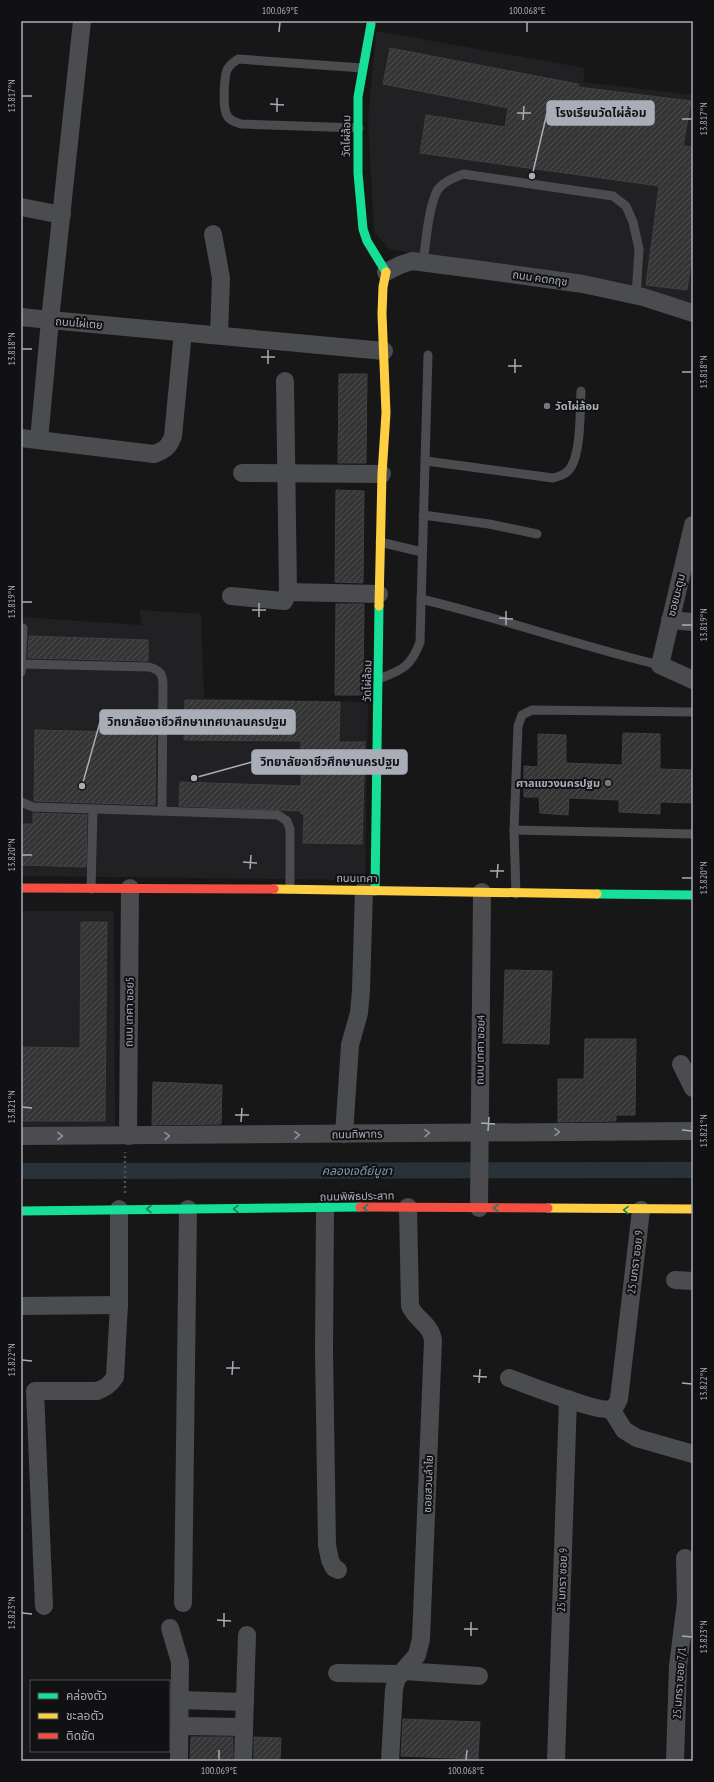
<svg xmlns="http://www.w3.org/2000/svg" width="714" height="1782" font-family="'PT Sans Narrow','Noto Sans Thai',sans-serif">
  <style>
    .built { fill: #212123 }
    .lines { fill: none; stroke-linecap: round; stroke-linejoin: round }
    .canal { stroke: #2a3239; stroke-width: 16 }
    .building { fill: url(#building-hatch); stroke: #3f4043 }
    .path { stroke: #4d4e52; stroke-width: 2.5; stroke-dasharray: 2 3; stroke-linecap: butt }
    .lane { stroke: #4b4c50; stroke-width: 9 }
    .street { stroke: #4b4c50; stroke-width: 18 }
    .fast { stroke: #16e098; stroke-width: 9 }
    .slow { stroke: #ffcf43; stroke-width: 9 }
    .jam { stroke: #f24e42; stroke-width: 9 }
    .oneway { stroke: #8c9099 }
    .oneway2 { stroke: #14835c }
    .ticks { fill: none; stroke: #a8adb8; stroke-width: 1.5 }
    .poi-dot { fill: #757880; stroke: #111113; stroke-width: 1.5 }
    .labels { text-anchor: middle; stroke-width: 4; stroke-linejoin: round; paint-order: stroke }
    .street-label { font-size: 11px; fill: #a8adb8; stroke: #111113 }
    .poi-label { font-size: 11px; font-weight: bold; fill: #a8adb8; stroke: #111113; text-anchor: start }
    .water-label { font-size: 12px; font-style: italic; fill: #7f9bb3; stroke: #111113 }
    .leader { fill: none; stroke: #a8adb8; stroke-width: 1.5 }
    .callout-dot { fill: #a8adb8; stroke: #111113; stroke-width: 1.5 }
    .callout { fill: #a8adb8; stroke: #a8adb8; stroke-width: 1.5 }
    .callout-label { font-size: 12px; text-anchor: middle; font-weight: bold; fill: #111 }
    .neatline { fill: none; stroke: #a8adb8; stroke-width: 1.5 }
    .ticks-label { font-size: 10px; text-anchor: middle; fill: #a8adb8 }
  </style>
  <defs>
    <pattern id="building-hatch" width="6" height="6" patternUnits="userSpaceOnUse"><rect width="6" height="6" fill="#353536"/><path d="M-1 1l2-2M0 6l6-6M5 7l2-2" fill="none" stroke="#4f5051"/></pattern>
  </defs>
  <rect width="100%" height="100%" fill="#171717"/>
  <!-- built -->
  <g class="built">
    <path d="M376,31L585,68L583,82L693,95V287L691,302L389,249L374,232L368,119Z"/>
    <path d="M140,610L201,614L204,698L368,702L365,880L21,876V617L141,625Z"/>
    <path d="M21,911H114L115,1126L21,1127Z"/>
  </g>
  <g class="lines">
    <!-- canal -->
    <path class="canal" d="M21,1171L693,1170"/>
  </g>
  <!-- building -->
  <g class="building">
    <path d="M390,48L578,84V87L691,101L683,146L693,147V248L687,290L646,285L659,186L420,153L426,115L505,127L508,108L383,84Z"/>
    <path d="M339,374H367L366,463H338Z"/>
    <path d="M336,490L364,491L363,583L335,582Z"/>
    <path d="M336,604H364L363,695H335Z"/>
    <path d="M29,636L148,640V661L28,658Z"/>
    <path d="M185,700L340,702L339,742H365L362,844L303,843L304,814H301V811L179,806L180,782L301,786V741L184,740Z"/>
    <path d="M35,730L156,733L155,805L34,801Z"/>
    <path d="M623,733L660,734V769L693,770V803L660,802V814L619,812V800L569,798L568,815L540,813L539,797H524V766L538,767V734L566,735V763L622,765Z"/>
    <path d="M33,813L87,815L86,867L21,865V824H33Z"/>
    <path d="M81,922H107L105,1121H21V1047L80,1048Z"/>
    <path d="M505,970L552,971L549,1044L503,1043Z"/>
    <path d="M585,1039H636L635,1115H616V1121L558,1122V1079H584Z"/>
    <path d="M153,1082L222,1085L221,1124L152,1125Z"/>
    <path d="M403,1719L480,1722L478,1759L401,1756Z"/>
    <path d="M191,1737H233V1761L190,1760Z"/>
    <path d="M254,1737L281,1738L280,1761H254Z"/>
  </g>
  <g class="lines">
    <!-- path -->
    <path class="path" d="M125,1193V1152"/>
    <!-- lane -->
    <g class="lane">
      <path d="M359,128L241,124C235,122 228,120 226,113C223,105 224,78 227,70C229,65 234,62 238,59L362,68"/>
      <path d="M423,263C426,243 428,209 437,191C442,182 454,178 463,174L613,196L626,206L633,222L639,249L636,296"/>
      <path d="M426,461L553,478C560,476 567,474 571,467C581,451 580,411 581,391"/>
      <path d="M423,515L489,524L537,534"/>
      <path d="M380,542L422,552"/>
      <path d="M421,599C501,618 579,646 660,665"/>
      <path d="M22,664L149,667C161,670 163,675 163,686L162,810"/>
      <path d="M21,672L23,628"/>
      <path d="M379,679C402,670 411,667 420,642L428,355"/>
      <path d="M21,802L33,807L278,815L287,821L290,829V889"/>
      <path d="M514,830L693,834"/>
      <path d="M91,889L93,809"/>
      <path d="M516,894L514,830L518,726L522,715L532,710L693,712"/>
    </g>
    <!-- street -->
    <g class="street">
      <path d="M82,21L50,320L384,351"/>
      <path d="M21,207L62,215"/>
      <path d="M213,234L221,278L219,335"/>
      <path d="M386,272L400,265L412,261L474,269L583,284L643,297L693,313"/>
      <path d="M21,317L50,320L39,440"/>
      <path d="M21,438L154,454C165,450 169,447 173,436L183,332"/>
      <path d="M242,473L382,474"/>
      <path d="M693,525L660,665L693,680"/>
      <path d="M288,592L379,594"/>
      <path d="M231,596L284,601L288,592L285,381"/>
      <path d="M670,620L693,622"/>
      <path d="M681,1064L693,1088"/>
      <path d="M344,1134L350,1045L359,1013L361,990L364,890"/>
      <path d="M21,1136L693,1131"/>
      <path d="M128,1136L130,888"/>
      <path d="M479,1208L482,892"/>
      <path d="M325,1209L324,1351L327,1545L330,1560L334,1568L338,1570"/>
      <path d="M675,1280L693,1281"/>
      <path d="M21,1306L119,1305"/>
      <path d="M509,1378C526,1384 598,1413 611,1409C615,1408 617,1403 619,1399L641,1210"/>
      <path d="M611,1409L624,1430L637,1438L693,1454"/>
      <path d="M183,1603L188,1209"/>
      <path d="M44,1606L35,1391H97C105,1388 110,1385 115,1377L119,1305V1209"/>
      <path d="M170,1628L180,1662L179,1761"/>
      <path d="M404,1671L479,1676"/>
      <path d="M337,1673L401,1674"/>
      <path d="M180,1700L245,1702"/>
      <path d="M180,1726L244,1727"/>
      <path d="M243,1761L247,1635"/>
      <path d="M390,1761L394,1689L397,1678L417,1655L421,1639L433,1341C432,1325 416,1320 410,1306L408,1207"/>
      <path d="M556,1761L568,1399"/>
      <path d="M675,1761L678,1666L686,1602L685,1558"/>
    </g>
    <!-- fast -->
    <g class="fast">
      <path d="M371,24L358,97V173L363,229L367,241L386,272"/>
      <path d="M375,891L379,606"/>
      <path d="M597,894L693,895"/>
      <path d="M21,1211L360,1207"/>
    </g>
    <!-- slow -->
    <g class="slow">
      <path d="M379,606L382,474L386,413L382,314L383,287L386,272"/>
      <path d="M274,889L597,894"/>
      <path d="M548,1208L693,1209"/>
    </g>
    <!-- jam -->
    <g class="jam">
      <path d="M21,888L274,889"/>
      <path d="M360,1207L548,1208"/>
    </g>
  </g>
  <!-- one-way arrows -->
  <defs><path id="oneway-chevron" d="M-2-3.5L2.5 0L-2 3.5" fill="none" stroke-width="1.6" stroke-linecap="round" stroke-linejoin="round"/></defs>
  <g class="oneway">
    <use href="#oneway-chevron" transform="translate(557 1132) rotate(-1)"/>
    <use href="#oneway-chevron" transform="translate(427 1133) rotate(-1)"/>
    <use href="#oneway-chevron" transform="translate(297 1135) rotate(-1)"/>
    <use href="#oneway-chevron" transform="translate(60 1136)"/>
    <use href="#oneway-chevron" transform="translate(167 1136) rotate(-1)"/>
  </g>
  <g class="oneway2">
    <use href="#oneway-chevron" transform="translate(366 1208) rotate(179)"/>
    <use href="#oneway-chevron" transform="translate(496 1208) rotate(-179)"/>
    <use href="#oneway-chevron" transform="translate(149 1209) rotate(180)"/>
    <use href="#oneway-chevron" transform="translate(236 1209) rotate(180)"/>
    <use href="#oneway-chevron" transform="translate(626 1210) rotate(-179)"/>
  </g>
  <!-- ticks -->
  <path class="ticks" d="M279,32L280,22M527,32V22M22,96H32M270,104L284,105M277,112V98M517,113H531M682,119H692M523,120L524,106M22,349H32M261,357H275M268,364V350M508,366H522M682,372H692M515,373V359M22,602H32M252,610H266M259,617V603M499,618L513,619M506,625V611M682,625H692M22,855H32M243,862L257,863M250,869L251,855M490,871H504M497,878L498,864M682,878H692M22,1107L32,1108M235,1115H249M241,1122L242,1108M481,1123L495,1124M682,1130L692,1131M488,1131L489,1117M22,1360L32,1361M226,1368H240M232,1375L233,1361M473,1376L487,1377M479,1383L480,1369M682,1383L692,1384M22,1613L32,1614M217,1620L231,1621M224,1627V1613M464,1629H478M471,1636V1622M682,1636L692,1637M219,1760V1750M466,1760L467,1750"/>
  <!-- markers -->
  <g class="poi-dot">
    <circle cx="547" cy="406" r="4"/>
    <circle cx="608" cy="783" r="4"/>
  </g>
  <g class="labels">
    <!-- street labels -->
    <g class="street-label">
      <text transform="translate(346 136) rotate(-89)" y="4">วัดไผ่ล้อม</text>
      <text transform="translate(540 278) rotate(8)" y="4">ถนน คตกฤช</text>
      <text transform="translate(79 323) rotate(5)" y="4">ถนนไผ่เตย</text>
      <text transform="translate(676 595) rotate(-76)" y="4">ซอยมะตูม</text>
      <text transform="translate(367 681) rotate(-89)" y="4">วัดไผ่ล้อม</text>
      <text transform="translate(357 878) rotate(1)" y="4">ถนนเทศา</text>
      <text transform="translate(129 1012) rotate(-89)" y="4">ถนน เทศา ซอย5</text>
      <text transform="translate(480 1050) rotate(-89)" y="4">ถนน เทศา ซอย4</text>
      <text transform="translate(357 1134) rotate(-1)" y="4">ถนนทิพากร</text>
      <text transform="translate(357 1196) rotate(-1)" y="4">ถนนพิพิธประสาท</text>
      <text transform="translate(635 1262) rotate(-83)" y="4">25 มกรา ซอย 9</text>
      <text transform="translate(428 1484) rotate(-88)" y="4">ซอยสวนลำไย</text>
      <text transform="translate(562 1580) rotate(-88)" y="4">25 มกรา ซอย 9</text>
      <text transform="translate(679 1683) rotate(-86)" y="4">25 มกรา ซอย 7/1</text>
    </g>
    <!-- poi labels -->
    <g class="poi-label">
      <text x="555" y="410">วัดไผ่ล้อม</text>
      <text x="600" y="787" text-anchor="end">ศาลแขวงนครปฐม</text>
    </g>
    <!-- water labels -->
    <g class="water-label">
      <text x="357" y="1175">คลองเจดีย์บูชา</text>
    </g>
  </g>
  <!-- callouts -->
  <path class="leader" d="M532 176L547 113M82 786L100 722M194 778L252 762"/>
  <g class="callout-dot">
    <circle cx="532" cy="176" r="4"/>
    <circle cx="82" cy="786" r="4"/>
    <circle cx="194" cy="778" r="4"/>
  </g>
  <g class="callout">
    <rect x="547" y="101" width="107" height="24" rx="4"/>
    <rect x="100" y="710" width="195" height="24" rx="4"/>
    <rect x="252" y="750" width="155" height="24" rx="4"/>
  </g>
  <g class="callout-label">
    <text x="601" y="117">โรงเรียนวัดไผ่ล้อม</text>
    <text x="197" y="726">วิทยาลัยอาชีวศึกษาเทศบาลนครปฐม</text>
    <text x="330" y="766">วิทยาลัยอาชีวศึกษานครปฐม</text>
  </g>
  <!-- border -->
  <rect width="714" height="1782" fill="none" stroke="#111113" stroke-width="44"/>
  <!-- legend -->
  <rect x="30" y="1680" width="140" height="72" fill="#111113" stroke="#4d4f55"/>
  <rect x="38" y="1693" width="20" height="6" fill="#16e098" stroke="#4d4f55"/>
  <text x="66" y="1700" font-size="12" fill="#a8adb8">คล่องตัว</text>
  <rect x="38" y="1713" width="20" height="6" fill="#ffcf43" stroke="#4d4f55"/>
  <text x="66" y="1720" font-size="12" fill="#a8adb8">ชะลอตัว</text>
  <rect x="38" y="1733" width="20" height="6" fill="#f24e42" stroke="#4d4f55"/>
  <text x="66" y="1740" font-size="12" fill="#a8adb8">ติดขัด</text>
  <rect x="22" y="22" width="670" height="1738" class="neatline"/>
  <g class="ticks-label">
    <text x="280" y="14">100.069°E</text>
    <text x="527" y="14">100.068°E</text>
    <text transform="translate(11 96) rotate(-90)" y="4">13.817°N</text>
    <text transform="translate(703 119) rotate(-90)" y="4">13.817°N</text>
    <text transform="translate(11 349) rotate(-90)" y="4">13.818°N</text>
    <text transform="translate(703 372) rotate(-90)" y="4">13.818°N</text>
    <text transform="translate(11 602) rotate(-90)" y="4">13.819°N</text>
    <text transform="translate(703 625) rotate(-90)" y="4">13.819°N</text>
    <text transform="translate(11 855) rotate(-90)" y="4">13.820°N</text>
    <text transform="translate(703 878) rotate(-90)" y="4">13.820°N</text>
    <text transform="translate(11 1107) rotate(-90)" y="4">13.821°N</text>
    <text transform="translate(703 1131) rotate(-90)" y="4">13.821°N</text>
    <text transform="translate(11 1360) rotate(-90)" y="4">13.822°N</text>
    <text transform="translate(703 1384) rotate(-90)" y="4">13.822°N</text>
    <text transform="translate(11 1613) rotate(-90)" y="4">13.823°N</text>
    <text transform="translate(703 1637) rotate(-90)" y="4">13.823°N</text>
    <text x="219" y="1774">100.069°E</text>
    <text x="466" y="1774">100.068°E</text>
  </g>
</svg>
